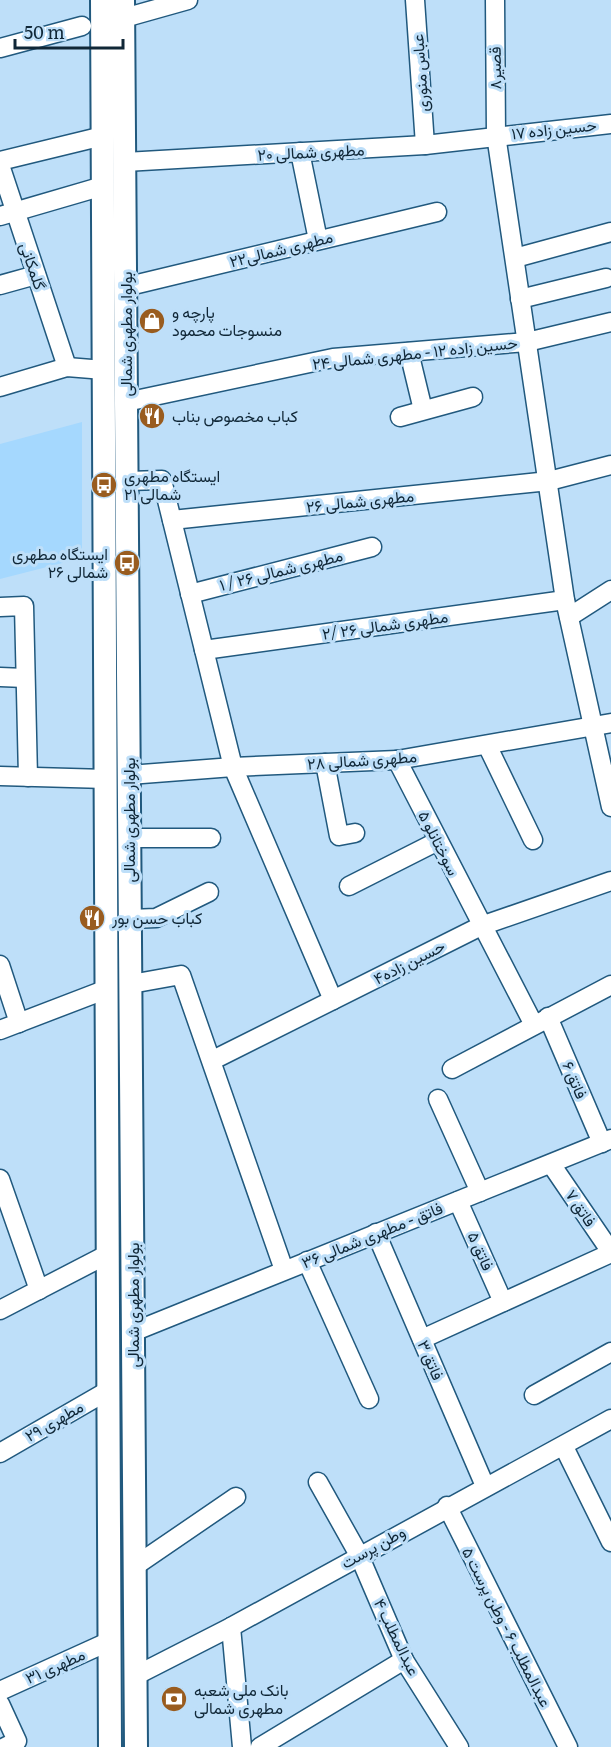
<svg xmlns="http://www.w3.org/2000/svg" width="611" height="1747" font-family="Literata,Vazirmatn,serif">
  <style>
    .built { fill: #a5d8fe }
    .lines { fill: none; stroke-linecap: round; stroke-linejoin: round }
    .minor-casing { stroke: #21597e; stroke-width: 21 }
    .major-casing { stroke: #21597e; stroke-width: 26 }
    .minor { stroke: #fff; stroke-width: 18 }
    .major { stroke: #fff; stroke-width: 22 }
    .labels { text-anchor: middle; stroke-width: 6; stroke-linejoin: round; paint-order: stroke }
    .street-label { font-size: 16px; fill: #102737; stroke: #bedff9 }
    .poi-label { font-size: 16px; fill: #102737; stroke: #bedff9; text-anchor: start }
  </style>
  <rect width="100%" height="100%" fill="#bedff9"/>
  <!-- built -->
  <path class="built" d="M82,422V558L0,579V444Z"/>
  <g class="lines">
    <!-- minor casing -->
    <g class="minor-casing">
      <g id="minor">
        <path d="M415,0L425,145"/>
        <path d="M495,0L496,135L565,600L611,807"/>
        <path d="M124,18L188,0"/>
        <path d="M0,48L82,26"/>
        <path d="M300,152L318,240"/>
        <path d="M0,161L103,136"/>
        <path d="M125,162L425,145L611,124"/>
        <path d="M0,165L67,367"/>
        <path d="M0,216L103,186"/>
        <path d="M515,258L611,232"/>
        <path d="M0,285L36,275"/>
        <path d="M125,287L437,212"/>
        <path d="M520,299L606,278"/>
        <path d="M409,352L423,410"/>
        <path d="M0,387L67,367L104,370"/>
        <path d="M126,402L333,358L527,342L611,322"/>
        <path d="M400,417L473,397"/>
        <path d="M127,481L162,480L233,767L333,1000"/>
        <path d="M172,520L549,481L611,465"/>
        <path d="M190,594L372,547"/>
        <path d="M0,607L24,606L28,777"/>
        <path d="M569,617L611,590"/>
        <path d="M204,650L565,600"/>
        <path d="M0,677L25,678"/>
        <path d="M487,745L533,840"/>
        <path d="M397,760L534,1025"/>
        <path d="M325,763L339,836L355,833"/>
        <path d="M129,775L233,767L397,760L611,723"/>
        <path d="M0,776L106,779"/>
        <path d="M130,838H211"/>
        <path d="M349,886L438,841"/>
        <path d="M130,919L156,918L209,892"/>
        <path d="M0,965L19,1023"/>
        <path d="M131,984L181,975L284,1270"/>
        <path d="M548,1017L602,1143"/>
        <path d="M0,1030L107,989"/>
        <path d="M213,1060L481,926L611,881"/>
        <path d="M452,1069L611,985"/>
        <path d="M438,1099L480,1192"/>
        <path d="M551,1164L611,1252"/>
        <path d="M0,1179L39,1290"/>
        <path d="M458,1201L503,1302"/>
        <path d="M376,1233L485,1486"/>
        <path d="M307,1261L369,1399"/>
        <path d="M0,1310L108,1254"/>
        <path d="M133,1332L611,1139"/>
        <path d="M422,1339L611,1253"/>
        <path d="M534,1395L611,1352"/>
        <path d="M564,1447L611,1542"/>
        <path d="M0,1453L109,1390"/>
        <path d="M318,1482L359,1555L404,1660L459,1747"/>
        <path d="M447,1506L568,1747"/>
        <path d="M135,1566L236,1497"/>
        <path d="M231,1627L242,1747"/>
        <path d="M135,1676L231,1627L611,1419"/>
        <path d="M0,1691L110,1641"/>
        <path d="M0,1704L17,1741L5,1747"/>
        <path d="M260,1747L404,1660"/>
      </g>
    </g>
    <!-- major casing -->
    <g class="major-casing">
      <g id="major">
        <path d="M102,0L110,1747"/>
        <path d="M123,0L136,1747"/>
      </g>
    </g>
    <!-- minor -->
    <use href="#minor" class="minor"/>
    <!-- major -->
    <use href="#major" class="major"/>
  </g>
  <!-- icons -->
  <defs>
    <g id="shop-disc" transform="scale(1.35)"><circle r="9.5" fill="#995c1f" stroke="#bedff9"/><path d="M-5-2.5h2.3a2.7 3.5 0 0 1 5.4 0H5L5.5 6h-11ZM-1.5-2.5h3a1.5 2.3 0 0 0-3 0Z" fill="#fff"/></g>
    <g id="restaurant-disc" transform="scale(1.35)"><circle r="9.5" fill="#995c1f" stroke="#bedff9"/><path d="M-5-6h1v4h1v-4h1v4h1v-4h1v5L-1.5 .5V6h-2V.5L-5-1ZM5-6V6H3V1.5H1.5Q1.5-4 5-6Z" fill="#fff"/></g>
    <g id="bus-disc" transform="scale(1.35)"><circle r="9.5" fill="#995c1f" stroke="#bedff9"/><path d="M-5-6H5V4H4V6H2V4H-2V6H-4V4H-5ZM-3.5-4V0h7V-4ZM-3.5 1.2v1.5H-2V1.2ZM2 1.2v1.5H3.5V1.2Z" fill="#fff"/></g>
    <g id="bank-disc" transform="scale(1.35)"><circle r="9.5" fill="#995c1f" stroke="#bedff9"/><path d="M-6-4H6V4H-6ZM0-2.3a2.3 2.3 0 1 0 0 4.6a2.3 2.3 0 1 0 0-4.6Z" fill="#fff"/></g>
  </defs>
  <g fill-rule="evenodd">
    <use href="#shop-disc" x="152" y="321"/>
    <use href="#restaurant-disc" x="152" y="416"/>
    <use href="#bus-disc" x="104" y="485"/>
    <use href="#bus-disc" x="127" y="563"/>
    <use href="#restaurant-disc" x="92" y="918"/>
    <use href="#bank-disc" x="174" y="1699"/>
  </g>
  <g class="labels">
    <!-- street labels -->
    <g class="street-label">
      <text transform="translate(495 68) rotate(-91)" y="6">قصیر۸</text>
      <text transform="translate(420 73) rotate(-94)" y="6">عباس منوری</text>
      <text transform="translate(554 129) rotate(-6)" y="6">حسین زاده ۱۷</text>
      <text transform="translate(311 152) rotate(-3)" y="6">مطهری شمالی ۲۰</text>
      <text transform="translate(281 249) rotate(-14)" y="6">مطهری شمالی۲۲</text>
      <text transform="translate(33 266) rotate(71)" y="6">گلمکانی</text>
      <text transform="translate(126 334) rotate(-90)" y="6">بولوار مطهری شمالی</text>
      <text transform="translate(415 353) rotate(-6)" y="6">حسین زاده ۱۲ - مطهری شمالی ۲۴</text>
      <text transform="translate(360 501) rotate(-6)" y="6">مطهری شمالی ۲۶</text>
      <text transform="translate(281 570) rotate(-14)" y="6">مطهری شمالی ۲۶ / ۱</text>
      <text transform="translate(385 625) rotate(-8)" y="6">مطهری شمالی ۲۶ /۲</text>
      <text transform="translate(362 760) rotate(-4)" y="6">مطهری شمالی ۲۸</text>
      <text transform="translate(129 820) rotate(-90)" y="6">بولوار مطهری شمالی</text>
      <text transform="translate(439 843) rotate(63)" y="6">سوختانلو ۵</text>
      <text transform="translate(409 962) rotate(-27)" y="6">حسین زاده۴</text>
      <text transform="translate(575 1080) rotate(67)" y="6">فاتق ۶</text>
      <text transform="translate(581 1208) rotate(56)" y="6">فاتق ۷</text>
      <text transform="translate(372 1235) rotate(-22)" y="6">فاتق - مطهری شمالی ۳۶</text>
      <text transform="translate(481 1251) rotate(66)" y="6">فاتق ۵</text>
      <text transform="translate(133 1305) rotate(-90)" y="6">بولوار مطهری شمالی</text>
      <text transform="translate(431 1360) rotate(67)" y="6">فاتق ۳</text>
      <text transform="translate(54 1421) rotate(-30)" y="6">مطهری ۲۹</text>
      <text transform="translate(373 1547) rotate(-29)" y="6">وطن پرست</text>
      <text transform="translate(507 1627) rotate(63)" y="6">عبدالمطلب ۶ - وطن پرست ۵</text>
      <text transform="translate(397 1637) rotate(64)" y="6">عبدالمطلب ۴</text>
      <text transform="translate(55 1666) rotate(-24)" y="6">مطهری ۳۱</text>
    </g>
    <!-- poi labels -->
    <g class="poi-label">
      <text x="172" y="318">پارچه و<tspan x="172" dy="18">منسوجات محمود</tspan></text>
      <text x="172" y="422">كباب مخصوص بناب</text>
      <text x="124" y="482">ایستگاه مطهری<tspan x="124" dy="18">شمالی ۲۱</tspan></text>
      <text x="108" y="560" text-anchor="end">ایستگاه مطهری<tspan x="108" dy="18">شمالی ۲۶</tspan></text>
      <text x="112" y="924">كباب حسن بور</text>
      <text x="194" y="1696">بانک ملی شعبه<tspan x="194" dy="18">مطهری شمالی</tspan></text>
    </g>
  </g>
  <!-- scale -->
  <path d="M15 39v9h108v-9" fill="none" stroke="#102737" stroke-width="3"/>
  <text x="24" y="39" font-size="18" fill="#102737" stroke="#bedff9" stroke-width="4.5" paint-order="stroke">50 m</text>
</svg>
